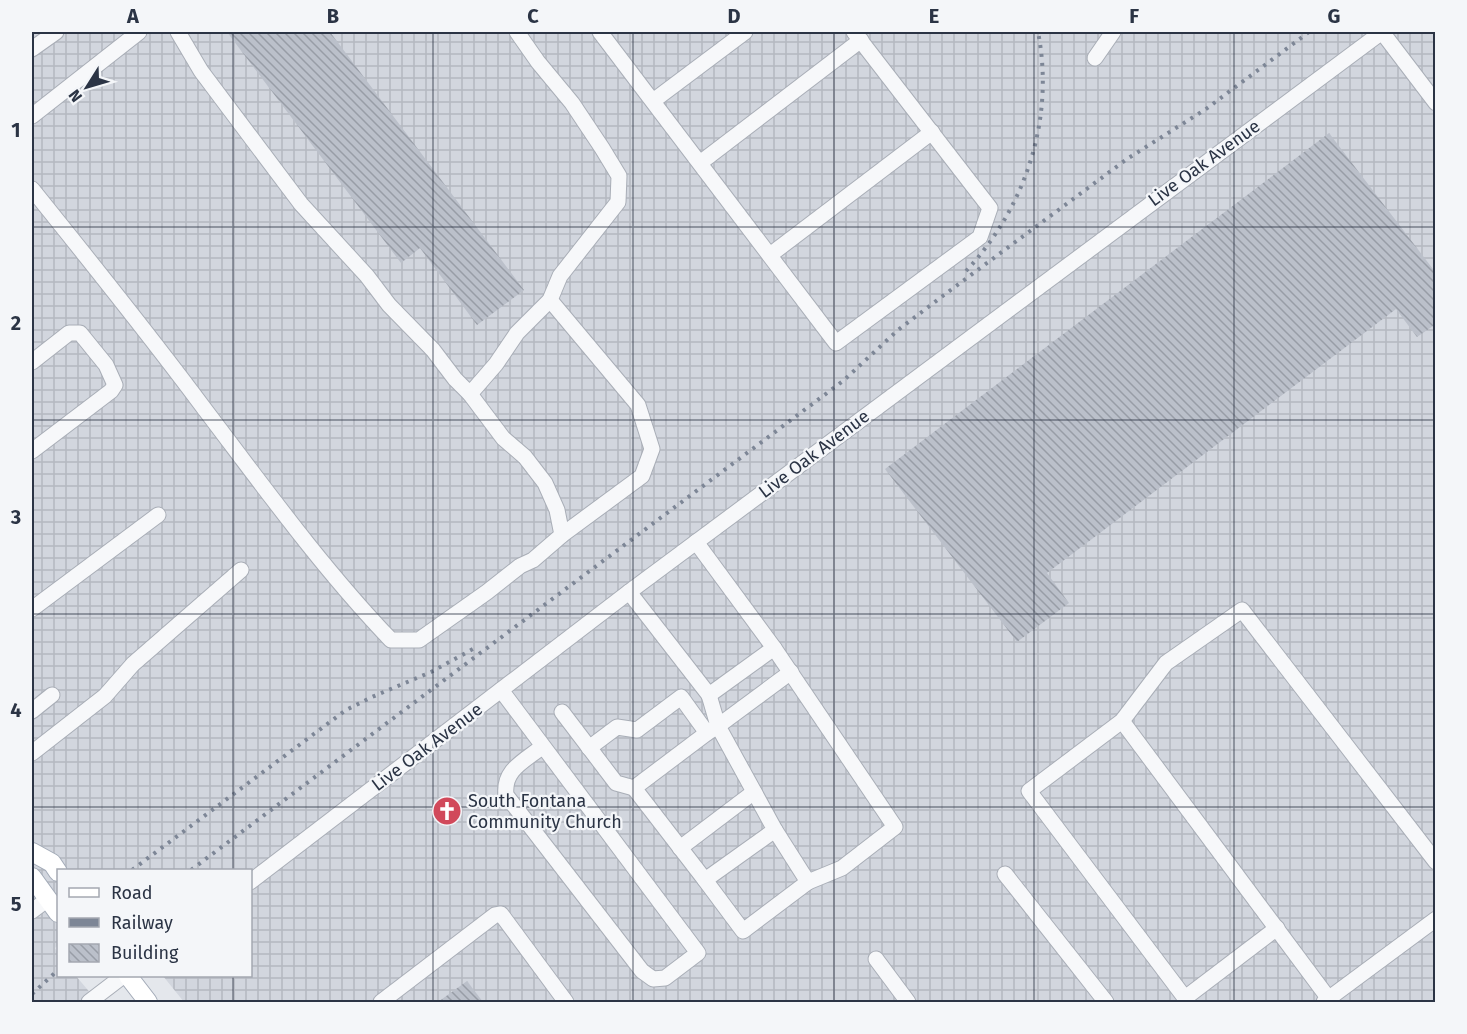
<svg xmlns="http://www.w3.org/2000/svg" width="1467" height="1034" font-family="'Fira Sans',sans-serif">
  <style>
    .industrial { fill: url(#industrial-grid) }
    .building { fill: url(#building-back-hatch) }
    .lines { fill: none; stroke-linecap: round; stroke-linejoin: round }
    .minor-casing { stroke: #a9aeb7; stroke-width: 17 }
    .major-casing { stroke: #a3abb8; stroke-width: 20 }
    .minor { stroke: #f7f8fa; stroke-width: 15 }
    .major { stroke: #fff; stroke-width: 18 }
    .rail { stroke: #7d8696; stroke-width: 4; stroke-dasharray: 3 6; stroke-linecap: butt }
    .grid { fill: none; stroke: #2b3445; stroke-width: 1.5; stroke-opacity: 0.55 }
    .labels { text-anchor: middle; stroke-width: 4.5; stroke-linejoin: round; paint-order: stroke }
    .street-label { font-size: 18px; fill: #2b3445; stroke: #f4f6f9 }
    .poi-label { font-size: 18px; fill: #2b3445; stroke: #f4f6f9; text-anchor: start }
    .neatline { fill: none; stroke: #2b3445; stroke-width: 2 }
    .grid-label { font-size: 20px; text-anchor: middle; font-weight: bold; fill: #2b3445 }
  </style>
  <defs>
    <pattern id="industrial-grid" width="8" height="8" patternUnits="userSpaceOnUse" patternTransform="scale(1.5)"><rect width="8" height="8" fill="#d2d6de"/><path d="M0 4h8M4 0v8" fill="none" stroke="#b4b8c0"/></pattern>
    <pattern id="building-back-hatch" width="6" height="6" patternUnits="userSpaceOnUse" patternTransform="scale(1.5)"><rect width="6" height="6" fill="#bbc0ca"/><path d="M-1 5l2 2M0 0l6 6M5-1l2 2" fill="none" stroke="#989da6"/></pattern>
  </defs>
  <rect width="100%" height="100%" fill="#e4e7ec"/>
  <!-- industrial -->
  <path class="industrial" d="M32,32H1435V1002H184L163,976H250V870H58V945L55,948L58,953V976H76L98,1002H32Z"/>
  <!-- building -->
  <g class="building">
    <path d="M227,32H330L524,290L477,325L420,248L401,263Z"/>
    <path d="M1329,133L1436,273V324L1417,337L1396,309L1047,573L1069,603L1017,642L885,469Z"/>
    <path d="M467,981L483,1002H438Z"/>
  </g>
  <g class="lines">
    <!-- minor casing -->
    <g class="minor-casing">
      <g id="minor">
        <path d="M178,32L201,71L301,204L367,276L389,305L433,350L455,379L470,394L496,364L517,333L550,300L560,276L618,202L619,176L602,148L572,103L538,62L517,32"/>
        <path d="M600,32L836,343L980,237L990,208L854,32"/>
        <path d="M32,49L56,32"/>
        <path d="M1095,58L1113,32"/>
        <path d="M653,101L745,32"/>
        <path d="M32,116L139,32"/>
        <path d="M700,163L861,40"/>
        <path d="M32,189C90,261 148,333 203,407C263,486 322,568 391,640H419L487,592L520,566L533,560L562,535L557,510L545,483L525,457L503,438L470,394"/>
        <path d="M770,255L932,132"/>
        <path d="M550,300L638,405L652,449L642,476L562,535"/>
        <path d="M32,362L69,333H80L106,365L115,385L111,391L32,451"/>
        <path d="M629,592L709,695L774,648L696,542"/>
        <path d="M32,609L158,515"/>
        <path d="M774,648L895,827L842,868L808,882"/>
        <path d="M501,690L543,746C525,761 503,769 506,795L642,971L653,979L665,978L698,953L543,746"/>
        <path d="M709,695L718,726L775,830L705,880L634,788L707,733L718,726L791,672"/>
        <path d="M32,711L52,695"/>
        <path d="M562,712L616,783L634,788"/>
        <path d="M1122,721L1329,999"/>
        <path d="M589,748L617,727L637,730L681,697L707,733"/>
        <path d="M32,753L105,696L133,664L241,570"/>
        <path d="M680,848L754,792"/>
        <path d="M1005,874L1106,1002"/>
        <path d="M705,880L743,931L808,882L775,830"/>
        <path d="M250,882L629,592L1382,32L1436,103"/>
        <path d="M32,911L48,899"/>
        <path d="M1277,928L1185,998L1029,791L1122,721L1166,663L1242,610L1436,862"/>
        <path d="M876,959L908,1002"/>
        <path d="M89,1002L123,976"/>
        <path d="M381,1002L495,915L501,914L566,1002"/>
        <path d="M1324,1002L1436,919"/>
      </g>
    </g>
    <!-- major casing -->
    <g class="major-casing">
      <g id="major">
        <path d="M32,852L52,863L58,872"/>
        <path d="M32,877L58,913"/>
        <path d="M128,976L148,1002"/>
      </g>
    </g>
    <!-- minor -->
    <use href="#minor" class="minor"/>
    <!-- major -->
    <use href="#major" class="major"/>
    <!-- rail -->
    <g class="rail">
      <path d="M966,271C1026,207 1055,118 1038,32"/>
      <path d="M132,870L346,710L372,697L431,672L473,649"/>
      <path d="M191,870L843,381L898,330L944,295L1127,159L1206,109L1309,32"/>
      <path d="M32,994L58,970"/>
    </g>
  </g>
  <!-- grid -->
  <path class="grid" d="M233,32V870M433,32V1002M633,32V1002M834,32V1002M1034,32V1002M1234,32V1002M32,227H1436M32,420H1436M32,614H1436M32,807H1436M233,976V1002"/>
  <!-- icons -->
  <defs>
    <g id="church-disc" transform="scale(1.5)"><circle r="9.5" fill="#d1495b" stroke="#f4f6f9"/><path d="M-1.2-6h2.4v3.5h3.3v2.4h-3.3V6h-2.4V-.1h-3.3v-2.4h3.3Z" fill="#fff"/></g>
  </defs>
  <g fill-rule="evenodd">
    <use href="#church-disc" x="447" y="811"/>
  </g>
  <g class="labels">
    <!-- street labels -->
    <g class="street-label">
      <text transform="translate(1204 163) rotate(-36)" y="6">Live Oak Avenue</text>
      <text transform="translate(814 454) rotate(-37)" y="6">Live Oak Avenue</text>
      <text transform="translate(427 747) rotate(-37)" y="6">Live Oak Avenue</text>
    </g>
    <!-- poi labels -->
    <g class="poi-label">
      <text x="468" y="807">South Fontana<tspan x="468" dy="21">Community Church</tspan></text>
    </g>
  </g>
  <!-- border -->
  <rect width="1467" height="1034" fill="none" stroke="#f4f6f9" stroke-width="66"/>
  <!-- legend -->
  <rect x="57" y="869" width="195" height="108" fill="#f4f6f9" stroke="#a4a8b1" stroke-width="1.5"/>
  <rect x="69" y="888" width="30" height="9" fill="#ffffff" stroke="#a4a8b1" stroke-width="1.5"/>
  <text x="111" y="899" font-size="18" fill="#2b3445">Road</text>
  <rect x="69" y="918" width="30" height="9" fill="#7d8696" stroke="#a4a8b1" stroke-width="1.5"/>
  <text x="111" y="929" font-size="18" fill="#2b3445">Railway</text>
  <rect x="69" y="944" width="30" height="18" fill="url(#building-back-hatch)" stroke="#a4a8b1" stroke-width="1.5"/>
  <text x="111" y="959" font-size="18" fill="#2b3445">Building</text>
  <!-- north arrow -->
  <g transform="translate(87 87) rotate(233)" stroke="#f4f6f9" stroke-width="4.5" paint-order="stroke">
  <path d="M0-4.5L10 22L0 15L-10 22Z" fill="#2b3445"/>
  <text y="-9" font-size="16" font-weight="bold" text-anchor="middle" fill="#2b3445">N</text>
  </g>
  <rect x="33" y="33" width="1401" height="968" class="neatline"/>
  <g class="grid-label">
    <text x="133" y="23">A</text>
    <text x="333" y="23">B</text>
    <text x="533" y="23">C</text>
    <text x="734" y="23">D</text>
    <text x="934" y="23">E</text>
    <text x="1134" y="23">F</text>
    <text x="1334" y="23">G</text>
    <text x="16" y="137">1</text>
    <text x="16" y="330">2</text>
    <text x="16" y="524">3</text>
    <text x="16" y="717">4</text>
    <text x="16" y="911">5</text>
  </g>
</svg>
